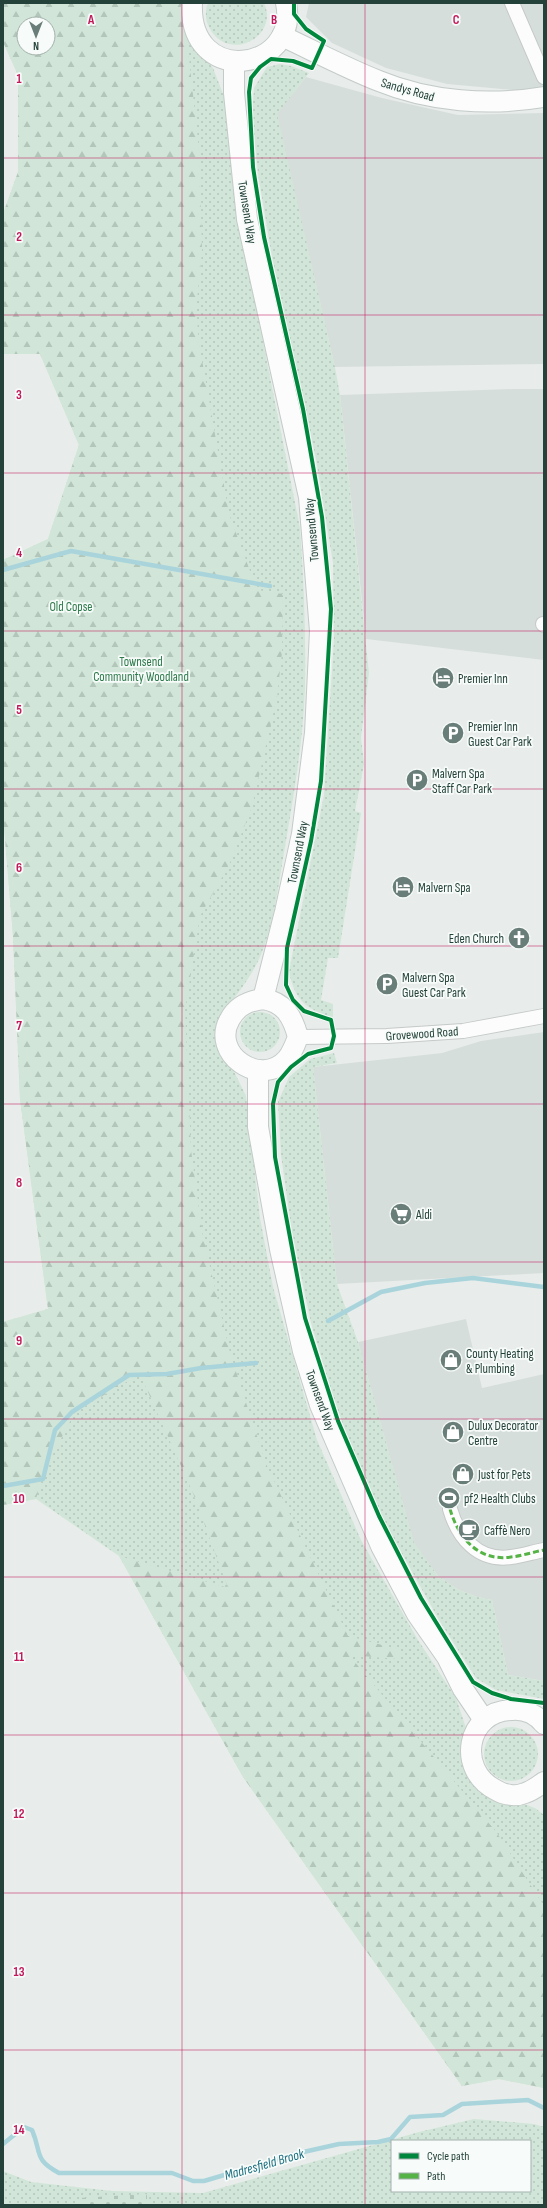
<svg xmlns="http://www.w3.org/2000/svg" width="547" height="2208" font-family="'Sofia Sans Condensed',sans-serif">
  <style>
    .built { fill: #d6dedb }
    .grass { fill: url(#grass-dots); fill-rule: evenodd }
    .forest { fill: url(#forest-firs); fill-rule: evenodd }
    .cemetery { fill: url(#cemetery-stones) }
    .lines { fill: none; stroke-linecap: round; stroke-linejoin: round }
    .stream { stroke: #a9d4db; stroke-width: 4.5 }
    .street-casing { stroke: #c5cac8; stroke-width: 16 }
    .secondary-casing { stroke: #c3cbc8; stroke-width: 22 }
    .street { stroke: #fcfcfc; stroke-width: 14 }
    .secondary { stroke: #fcfcfc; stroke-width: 20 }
    .quiet { stroke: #55b346; stroke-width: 3; stroke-dasharray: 6 3; stroke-linecap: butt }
    .cycleway-casing { stroke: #f7fbf9; stroke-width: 6 }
    .cycleway { stroke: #00873e; stroke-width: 4 }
    .grid { fill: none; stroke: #c2185b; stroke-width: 1; stroke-opacity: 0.55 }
    .labels { text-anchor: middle; stroke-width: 3.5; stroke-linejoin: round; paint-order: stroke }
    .street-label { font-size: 13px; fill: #24423a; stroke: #f7fbf9 }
    .park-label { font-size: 13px; fill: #2d7a4b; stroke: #f7fbf9 }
    .poi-label { font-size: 13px; fill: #24423a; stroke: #f7fbf9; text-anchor: start }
    .water-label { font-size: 14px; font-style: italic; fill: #1c6f80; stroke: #f7fbf9 }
    .grid-label { font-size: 13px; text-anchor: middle; font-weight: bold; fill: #c2185b; stroke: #f7fbf9; stroke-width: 3.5; stroke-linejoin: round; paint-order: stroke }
  </style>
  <defs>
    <pattern id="grass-dots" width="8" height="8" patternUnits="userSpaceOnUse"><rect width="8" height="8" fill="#d1e6d8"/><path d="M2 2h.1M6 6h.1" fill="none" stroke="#b3c6ba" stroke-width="1.8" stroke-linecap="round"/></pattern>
    <pattern id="forest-firs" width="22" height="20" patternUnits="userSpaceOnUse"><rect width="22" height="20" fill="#d1e6d8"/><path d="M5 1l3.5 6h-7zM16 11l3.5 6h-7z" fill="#b3c6ba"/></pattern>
    <pattern id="cemetery-stones" width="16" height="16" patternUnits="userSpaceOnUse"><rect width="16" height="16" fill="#d1e6d8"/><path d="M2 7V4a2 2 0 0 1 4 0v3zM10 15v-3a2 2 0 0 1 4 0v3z" fill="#b3c6ba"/></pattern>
  </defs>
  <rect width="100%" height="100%" fill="#e8edeb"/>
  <!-- built -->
  <g class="built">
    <path d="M309,3H544V89L534,92L447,84L386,68L332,43L306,17Z"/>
    <path d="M306,77L382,98L458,115L544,113V364L335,367L276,114Z"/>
    <path d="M513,389H544V660L366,639L340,395Z"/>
    <path d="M544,1032V1273L337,1284L313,1067L442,1053L481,1041Z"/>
    <path d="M466,1319L482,1388L544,1374V1681L508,1675L492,1600L477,1597L457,1589L438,1576L414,1544L358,1342Z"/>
  </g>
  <!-- grass -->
  <g class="grass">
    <path d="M3,3L183,5L187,38L213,68L225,99L238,216L300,528C304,581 306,635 305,688C303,744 293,799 284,853C278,887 274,925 260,957C251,977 237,995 223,1012L228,1059L246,1096L260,1218L273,1287L317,1440L361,1540L418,1640L456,1698L466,1728L464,1748L518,1802L535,1808L544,1815V2088L499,2079L462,2086L243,1777L119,1556L36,1499L3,1505V1322L48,1309L20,1099L13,936L3,814V560L48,539L79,445L40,354H3V214L18,172V75L3,42ZM24,24H48V48H24Z"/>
    <path d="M208,3H264C280,37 227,64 209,27C205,20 205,10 208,3Z"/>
    <path d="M280,64L291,66L309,73L277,114L335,367L340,395L369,673L361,738L364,764L355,811L361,813L338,958H328L321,1000L333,1004V1017C306,1010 294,999 289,971L324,795L334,638L333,563L316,459L272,257L258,174L252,114L254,88L267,67Z"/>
    <circle cx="260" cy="1032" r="20"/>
    <path d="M334,1053L337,1063L313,1067L337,1284L358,1342L414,1543L438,1576L457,1589L477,1597L492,1600L508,1675L544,1681V1699L496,1690L476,1678L439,1620L381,1516L345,1430L332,1393L311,1323L292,1232L281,1155L278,1102L289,1077L310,1059Z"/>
    <circle cx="511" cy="1754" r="27"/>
    <path d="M474,2119L534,2124L544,2127V2205H3V2171L31,2182L112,2191L203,2193L419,2132ZM392,2141H530V2191H392Z"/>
  </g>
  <!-- forest -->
  <path class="forest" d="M3,3H183L199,150L202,251L196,309L199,343L229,514L257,590L283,594L282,652L277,697L252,807L229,865L200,916L185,1010L191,1150L202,1232L230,1353L266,1464L348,1636L401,1650L398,1659L349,1655L497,1833L544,1906V2088L499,2079L462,2086L243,1777L119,1556L228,1588L193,1493L140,1374L75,1412L43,1473L36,1499L3,1505V1322L48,1309L20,1099L13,936L3,814V560L48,539L79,445L40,354H3V214L18,172V75L3,42ZM24,24H48V48H24Z"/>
  <!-- cemetery -->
  <path class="cemetery" d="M147,2194V2205H79V2198Z"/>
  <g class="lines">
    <!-- stream -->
    <g class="stream">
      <path d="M3,570L71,551L270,586"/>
      <path d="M328,1321L381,1292L425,1283L473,1278L544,1287"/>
      <path d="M3,1486L43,1479L55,1430L72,1412L129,1375L167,1374L201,1368L256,1363"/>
      <path d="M3,2144L24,2127L32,2130C42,2153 33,2159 59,2173H172L193,2181H204L299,2153L339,2144L378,2142L391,2139L410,2117L443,2115L462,2104L528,2100L544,2108"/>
    </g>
    <!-- street casing -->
    <g class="street-casing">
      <g id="street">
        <path d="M512,3L544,77"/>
        <path d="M543,624L544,625"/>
        <path d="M298,1037L387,1036L463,1031L544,1016"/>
        <path d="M450,1509C458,1537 478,1562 511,1557C522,1556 533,1552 544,1550"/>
      </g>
    </g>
    <!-- secondary casing -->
    <g class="secondary-casing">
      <g id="secondary">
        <path d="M192,3C188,88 300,72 286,3"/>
        <path d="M282,36C314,51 346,68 379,81C430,102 490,106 544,97"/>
        <path d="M234,61V93L247,219L309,497L320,631L315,733L302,834L285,912L263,999"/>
        <path d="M263,999C285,1002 293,1018 298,1037C295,1045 292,1053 287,1059C260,1089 210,1053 230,1019C237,1006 248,1001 263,999Z"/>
        <path d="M258,1071V1127L280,1249L303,1351L320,1405L381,1546L417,1614L447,1657L463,1689L484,1720"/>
        <path d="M544,1724C536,1714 524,1709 512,1710C466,1711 456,1770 496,1790C504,1795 516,1797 525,1793C532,1791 538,1786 544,1782"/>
      </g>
    </g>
    <!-- street -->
    <use href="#street" class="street"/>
    <!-- secondary -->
    <use href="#secondary" class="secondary"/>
    <!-- quiet -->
    <path class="quiet" d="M450,1509C458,1537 478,1562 511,1557C522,1556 533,1552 544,1550"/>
    <!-- cycleway casing -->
    <g class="cycleway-casing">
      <path id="cycleway" d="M294,3V14L306,29L324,41L312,68L293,61L271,59L260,67L251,78L249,92L253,167L264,237L303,409L322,517L331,609L321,781L311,841L287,948L286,985L293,1000L304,1011L331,1020L334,1036L331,1048L308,1054L291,1067L278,1082L273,1104L275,1157L305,1318L338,1421L379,1516L421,1598L473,1682L492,1693L511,1699L544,1703"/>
    </g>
    <!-- cycleway -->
    <use href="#cycleway" class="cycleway"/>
  </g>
  <!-- grid -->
  <path class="grid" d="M182,3V2205M365,3V2205M3,158H544M3,315H544M3,473H544M3,631H544M3,789H544M3,946H544M3,1104H544M3,1262H544M3,1419H544M3,1577H544M3,1735H544M3,1893H544M3,2050H544"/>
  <!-- icons -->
  <defs>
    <g id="hotel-disc" transform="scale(1.15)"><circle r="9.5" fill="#697e78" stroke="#f7fbf9"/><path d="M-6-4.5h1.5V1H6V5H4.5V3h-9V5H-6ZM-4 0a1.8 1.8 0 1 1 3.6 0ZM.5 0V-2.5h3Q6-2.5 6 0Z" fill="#fff"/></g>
    <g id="parking-disc" transform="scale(1.15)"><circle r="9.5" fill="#697e78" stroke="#f7fbf9"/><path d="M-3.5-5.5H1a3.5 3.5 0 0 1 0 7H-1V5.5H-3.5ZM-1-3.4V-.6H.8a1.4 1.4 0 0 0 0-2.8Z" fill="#fff"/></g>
    <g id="church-disc" transform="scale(1.15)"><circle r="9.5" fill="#697e78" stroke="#f7fbf9"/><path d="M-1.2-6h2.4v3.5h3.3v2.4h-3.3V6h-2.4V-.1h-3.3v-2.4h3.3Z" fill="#fff"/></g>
    <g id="supermarket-disc" transform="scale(1.15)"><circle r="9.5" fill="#697e78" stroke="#f7fbf9"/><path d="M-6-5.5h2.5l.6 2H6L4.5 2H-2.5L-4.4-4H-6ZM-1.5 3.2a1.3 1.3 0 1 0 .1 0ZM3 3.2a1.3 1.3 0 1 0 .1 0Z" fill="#fff"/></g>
    <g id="shop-disc" transform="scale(1.15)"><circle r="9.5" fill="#697e78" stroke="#f7fbf9"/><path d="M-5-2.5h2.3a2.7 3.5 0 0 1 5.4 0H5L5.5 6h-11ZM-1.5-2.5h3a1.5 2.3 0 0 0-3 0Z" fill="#fff"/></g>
    <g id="stadium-disc" transform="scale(1.15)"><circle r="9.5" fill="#697e78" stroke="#f7fbf9"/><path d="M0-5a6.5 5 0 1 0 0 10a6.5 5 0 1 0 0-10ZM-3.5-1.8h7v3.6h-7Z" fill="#fff"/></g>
    <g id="cafe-disc" transform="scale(1.15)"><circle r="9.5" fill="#697e78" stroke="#f7fbf9"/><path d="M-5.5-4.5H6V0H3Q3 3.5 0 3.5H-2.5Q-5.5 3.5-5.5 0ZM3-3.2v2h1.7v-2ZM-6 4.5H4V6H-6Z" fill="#fff"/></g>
  </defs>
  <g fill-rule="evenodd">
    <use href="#hotel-disc" x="443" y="678"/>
    <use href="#parking-disc" x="453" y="733"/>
    <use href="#parking-disc" x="417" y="780"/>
    <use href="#hotel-disc" x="403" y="887"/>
    <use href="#church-disc" x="519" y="938"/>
    <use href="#parking-disc" x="387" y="984"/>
    <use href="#supermarket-disc" x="401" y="1214"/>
    <use href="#shop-disc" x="451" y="1360"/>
    <use href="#shop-disc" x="453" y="1432"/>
    <use href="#shop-disc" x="463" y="1474"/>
    <use href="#stadium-disc" x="449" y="1498"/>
    <use href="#cafe-disc" x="469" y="1530"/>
  </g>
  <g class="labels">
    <!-- street labels -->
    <g class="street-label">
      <text transform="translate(408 89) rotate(16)" y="5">Sandys Road</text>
      <text transform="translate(248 212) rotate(81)" y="5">Townsend Way</text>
      <text transform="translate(311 530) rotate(-95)" y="5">Townsend Way</text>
      <text transform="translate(297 852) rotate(-79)" y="5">Townsend Way</text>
      <text transform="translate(422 1033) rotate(-4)" y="5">Grovewood Road</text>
      <text transform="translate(321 1400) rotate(70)" y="5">Townsend Way</text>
    </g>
    <!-- park labels -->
    <g class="park-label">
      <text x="71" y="611">Old Copse</text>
      <text x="141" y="666">Townsend<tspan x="141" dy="15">Community Woodland</tspan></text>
    </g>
    <!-- poi labels -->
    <g class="poi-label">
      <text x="458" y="683">Premier Inn</text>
      <text x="468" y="731">Premier Inn<tspan x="468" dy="15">Guest Car Park</tspan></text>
      <text x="432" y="778">Malvern Spa<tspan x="432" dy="15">Staff Car Park</tspan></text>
      <text x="418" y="892">Malvern Spa</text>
      <text x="504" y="943" text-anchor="end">Eden Church</text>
      <text x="402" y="982">Malvern Spa<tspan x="402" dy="15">Guest Car Park</tspan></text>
      <text x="416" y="1219">Aldi</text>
      <text x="466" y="1358">County Heating<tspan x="466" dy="15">&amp; Plumbing</tspan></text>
      <text x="468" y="1430">Dulux Decorator<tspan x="468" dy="15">Centre</tspan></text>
      <text x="478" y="1479">Just for Pets</text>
      <text x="464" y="1503">pf2 Health Clubs</text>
      <text x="484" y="1535">Caffè Nero</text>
    </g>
    <!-- water labels -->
    <g class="water-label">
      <text transform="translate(264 2164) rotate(-16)" y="5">Madresfield Brook</text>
    </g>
  </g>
  <g class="grid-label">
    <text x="91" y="24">A</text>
    <text x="274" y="24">B</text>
    <text x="456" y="24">C</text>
    <text x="19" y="83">1</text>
    <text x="19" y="241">2</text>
    <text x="19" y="399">3</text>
    <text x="19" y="557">4</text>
    <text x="19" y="714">5</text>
    <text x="19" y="872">6</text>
    <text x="19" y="1030">7</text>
    <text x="19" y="1187">8</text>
    <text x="19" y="1345">9</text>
    <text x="19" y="1503">10</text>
    <text x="19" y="1661">11</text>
    <text x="19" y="1818">12</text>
    <text x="19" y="1976">13</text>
    <text x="19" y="2134">14</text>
  </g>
  <!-- border -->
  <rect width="547" height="2208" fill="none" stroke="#24423a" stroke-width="8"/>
  <!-- legend -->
  <rect x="391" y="2140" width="140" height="52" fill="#f7fbf9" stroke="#a3b1ad"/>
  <rect x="399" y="2153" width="20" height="6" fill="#00873e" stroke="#a3b1ad"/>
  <text x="427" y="2160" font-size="12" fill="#24423a">Cycle path</text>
  <rect x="399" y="2173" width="20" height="6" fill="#55b346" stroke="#a3b1ad"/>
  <text x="427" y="2180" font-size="12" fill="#24423a">Path</text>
  <!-- north arrow -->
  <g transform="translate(36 36) rotate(180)"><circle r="19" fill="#f7fbf9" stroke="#a3b1ad"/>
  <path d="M0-3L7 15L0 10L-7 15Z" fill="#697e78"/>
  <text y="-6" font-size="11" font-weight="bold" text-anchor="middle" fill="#24423a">N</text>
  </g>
</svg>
